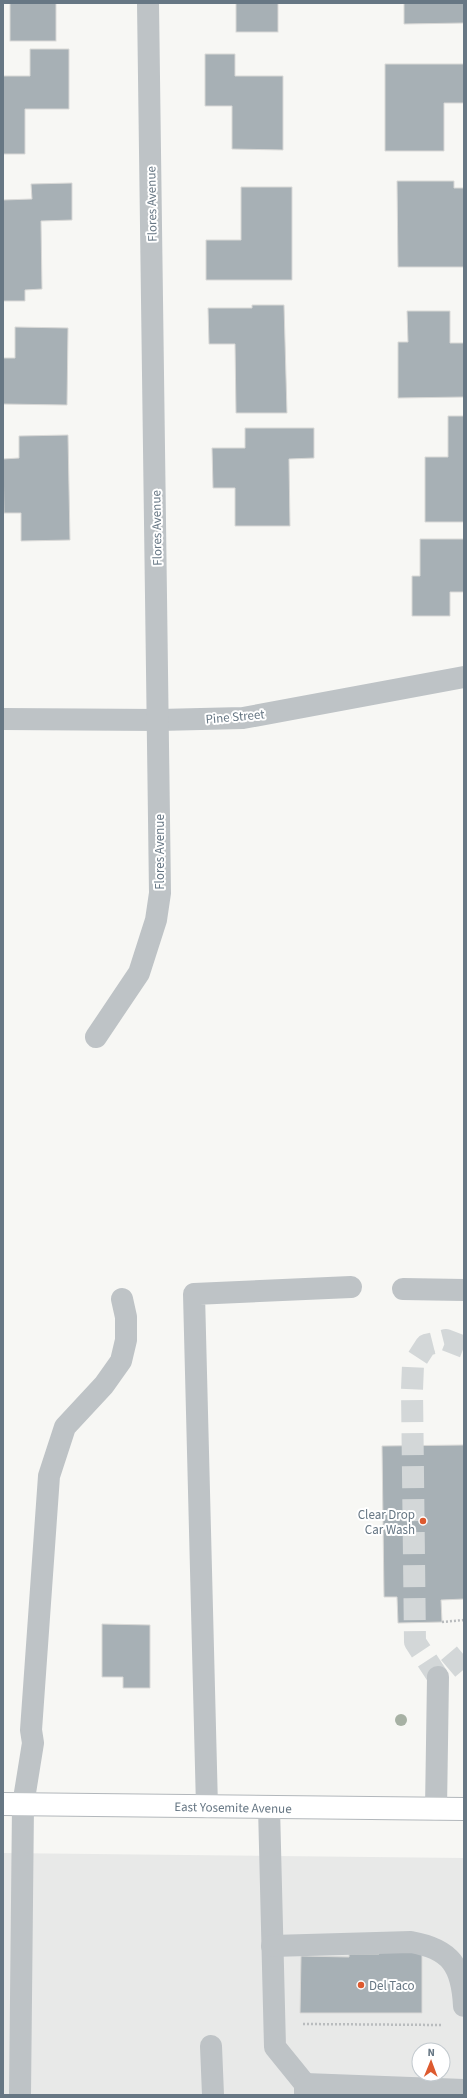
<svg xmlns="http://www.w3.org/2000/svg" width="467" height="2098" font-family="'Source Sans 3',sans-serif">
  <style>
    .built { fill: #e8e9e8; fill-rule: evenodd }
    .building { fill: #a7b0b5; stroke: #d9d9d7 }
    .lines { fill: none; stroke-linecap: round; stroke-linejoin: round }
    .minor-tunnel { stroke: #d3d7d8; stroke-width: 22; stroke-dasharray: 22 11; stroke-linecap: butt }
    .major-casing { stroke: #b2b7bb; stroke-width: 24 }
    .path { stroke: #b9bcbe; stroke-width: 2.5; stroke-dasharray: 2 2; stroke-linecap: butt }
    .minor { stroke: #bec3c6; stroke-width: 22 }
    .major { stroke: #fff; stroke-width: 22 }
    .tree { fill: #a7b1a4 }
    .poi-dot { fill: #dd5a2f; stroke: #fff; stroke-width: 1.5 }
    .labels { text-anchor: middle; stroke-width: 4; stroke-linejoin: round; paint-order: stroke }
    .street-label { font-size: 13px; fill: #677784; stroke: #fff }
    .poi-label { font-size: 13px; fill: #677784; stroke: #fff; text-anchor: end }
  </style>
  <rect width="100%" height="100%" fill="#f7f7f4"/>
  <!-- built -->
  <path class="built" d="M3,1853L464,1858V2095H3ZM419,2050H443V2074H419Z"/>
  <!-- building -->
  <g class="building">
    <rect x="10" y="3" width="46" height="38"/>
    <rect x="236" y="3" width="42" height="29"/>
    <path d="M404,3H464V23L404,24Z"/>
    <path d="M30,49H69V109H25V154H3V76H30Z"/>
    <path d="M205,54H235V76H283V150L232,149V106H205Z"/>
    <path d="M385,64H464V103H444V151H385Z"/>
    <path d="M397,181H454V188H464V267H398Z"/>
    <path d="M72,183V220L41,221L42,289L25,290V301H3V200L32,199L31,184Z"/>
    <path d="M241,187H292V280H206V240H241Z"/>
    <path d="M252,305H284L287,413H236L235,344H209L208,308H252Z"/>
    <path d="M407,311H450V343H464V397L398,398V342H408Z"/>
    <path d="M15,327L68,328L67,405L3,404V358H15Z"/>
    <path d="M448,416H464V522H425V457H448Z"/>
    <path d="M245,428H314V458L289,459L290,526H235V488H213L212,448H245Z"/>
    <path d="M68,435L70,540L21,541V513H4L3,459L19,458V436Z"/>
    <path d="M420,539H464V592H450V616H412V576H420Z"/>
    <path d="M464,1445V1599L441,1600L442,1622L398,1623L397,1597H384L382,1446Z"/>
    <path d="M102,1624L150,1625V1688H123V1677H102Z"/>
    <path d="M379,1951L422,1952V2013H300L301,1956L349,1957V1954H379Z"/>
  </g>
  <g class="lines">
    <!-- minor-tunnel -->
    <path class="minor-tunnel" d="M464,1347L446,1340L426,1345L413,1365L412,1390L415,1642L438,1677L464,1655"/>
    <!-- major casing -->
    <g class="major-casing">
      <path id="major" d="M3,1804L464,1809"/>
    </g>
    <!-- path -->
    <g class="path">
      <path d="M442,1622L464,1620"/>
      <path d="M303,2024L442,2025"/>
    </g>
    <!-- minor -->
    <g class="minor">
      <path d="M3,719L159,720L243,718L464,677"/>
      <path d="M96,1037L139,973L156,920L160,893L148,3"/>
      <path d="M403,1289L464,1290"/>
      <path d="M207,1807L194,1294L351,1287"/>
      <path d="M269,1807L275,2047L305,2084V2095"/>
      <path d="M436,1809L438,1677"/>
      <path d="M272,1946L411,1942C451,1949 462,1966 464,2006"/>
      <path d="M211,2046L213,2095"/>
      <path d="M305,2084L464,2090"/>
      <path d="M20,2095L23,1805L33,1743L31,1730L49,1476L65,1427L104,1385L121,1361L126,1340V1317L122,1299"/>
    </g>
    <!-- major -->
    <use href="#major" class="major"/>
  </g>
  <!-- trees -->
  <circle class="tree" cx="401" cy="1720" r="6"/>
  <!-- markers -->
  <g class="poi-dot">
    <circle cx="423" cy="1521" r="4"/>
    <circle cx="361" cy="1985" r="4"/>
  </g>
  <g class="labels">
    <!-- street labels -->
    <g class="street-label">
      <text transform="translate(151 204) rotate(-91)" y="5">Flores Avenue</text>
      <text transform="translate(156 528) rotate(-91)" y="5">Flores Avenue</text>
      <text transform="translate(235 716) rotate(-5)" y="5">Pine Street</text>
      <text transform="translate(159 852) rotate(-90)" y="5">Flores Avenue</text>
      <text transform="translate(233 1807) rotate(1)" y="5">East Yosemite Avenue</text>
    </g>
    <!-- poi labels -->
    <g class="poi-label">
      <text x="415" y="1519">Clear Drop<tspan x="415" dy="15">Car Wash</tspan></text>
      <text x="369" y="1990" text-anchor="start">Del Taco</text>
    </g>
  </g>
  <!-- border -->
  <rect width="467" height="2098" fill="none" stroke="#677784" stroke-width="8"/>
  <!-- north arrow -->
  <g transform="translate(431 2062) rotate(1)"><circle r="19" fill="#ffffff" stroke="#c2c9ce"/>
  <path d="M0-3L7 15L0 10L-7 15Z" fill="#dd5a2f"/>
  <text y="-6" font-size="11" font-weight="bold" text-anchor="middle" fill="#677784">N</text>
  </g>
</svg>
